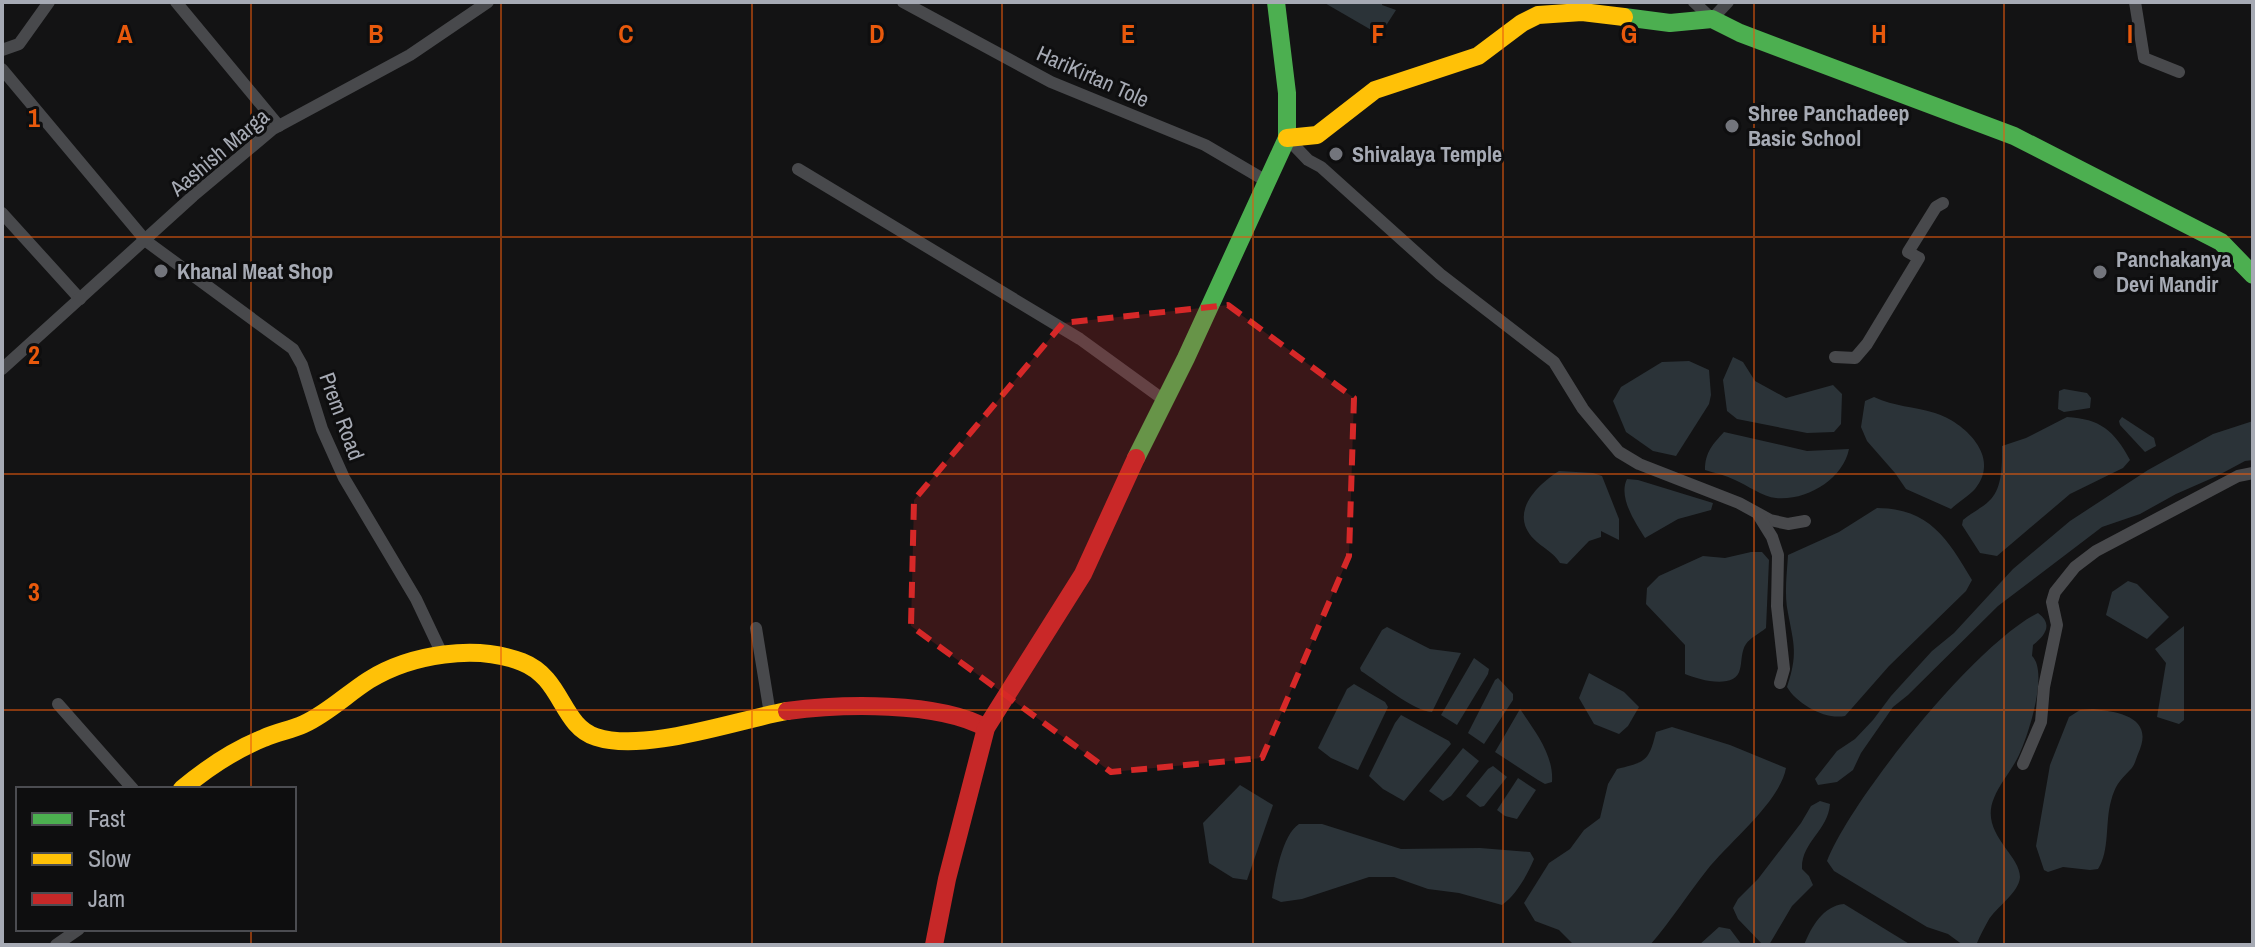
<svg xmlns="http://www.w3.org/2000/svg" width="2255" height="947" font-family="'Archivo Narrow',sans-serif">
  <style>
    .water { fill: #2b3338 }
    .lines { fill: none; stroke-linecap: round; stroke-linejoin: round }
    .street { stroke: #48494c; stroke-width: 12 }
    .fast { stroke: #4caf50; stroke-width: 18 }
    .slow { stroke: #ffc107; stroke-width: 18 }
    .jam { stroke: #c62828; stroke-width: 18 }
    .marked { fill: #d62828; fill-opacity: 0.2; stroke: #d62828; stroke-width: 6; stroke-dasharray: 16 10; stroke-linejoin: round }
    .grid { fill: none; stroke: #e8590c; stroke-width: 2; stroke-opacity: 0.55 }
    .poi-dot { fill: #73757c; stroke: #0e0e0f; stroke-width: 3 }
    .labels { text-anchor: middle; stroke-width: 6; stroke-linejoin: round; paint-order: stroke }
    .street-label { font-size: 22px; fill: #a6aab4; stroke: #0e0e0f }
    .poi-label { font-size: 22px; font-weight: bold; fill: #a6aab4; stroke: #0e0e0f; text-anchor: start }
    .grid-label { font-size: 26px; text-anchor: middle; font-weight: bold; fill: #e8590c; stroke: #0e0e0f; stroke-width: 6; stroke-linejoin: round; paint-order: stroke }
  </style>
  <rect width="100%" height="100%" fill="#131314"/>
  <!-- water -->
  <g class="water">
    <path d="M1323,2H1382V5L1396,10L1380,35Z"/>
    <path d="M1733,357L1743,362L1755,381L1786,398L1833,385L1842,394L1841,424L1834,432L1807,433L1737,419L1727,411L1723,380Z"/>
    <path d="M1689,361L1709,370L1711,395L1709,404L1676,456L1653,451L1626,432L1613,401L1621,387L1662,362Z"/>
    <path d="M2064,389L2087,393L2091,398L2090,408L2064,412L2058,409L2059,391Z"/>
    <path d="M1874,397C1895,407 1913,406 1935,413C1964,422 2002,457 1975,489C1969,496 1958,502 1951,509L1906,489L1895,473L1867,441L1861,427L1865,401Z"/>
    <path d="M2067,417C2100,419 2114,430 2130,460L2123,468L2070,494L1997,556L1980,553L1962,525L1963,520C1971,513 1982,508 1989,501C2003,489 2002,463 2002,446L2026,438Z"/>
    <path d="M2122,417L2154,438L2156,446L2145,452L2120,425L2119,421Z"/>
    <path d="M2253,421V460L2245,461L2217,476L2176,494L2140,514L2102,527L1998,606L1908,695L1893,707L1861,753L1853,770L1837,782L1818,785L1815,779L1837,751L1855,739L1873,720L1891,696L1932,651L1954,633L2013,569L2070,521L2148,470L2213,434Z"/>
    <path d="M1724,432L1807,451L1849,449C1843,479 1807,501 1776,498C1763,497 1747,485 1735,480C1725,475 1715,473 1705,470C1705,452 1713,444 1724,432Z"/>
    <path d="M1559,471L1593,473L1602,476L1619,519V540L1601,531V537L1589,541L1567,564L1560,563C1553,552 1546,550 1537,542C1507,516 1534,487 1559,471Z"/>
    <path d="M1627,479L1638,480L1713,503L1711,510L1678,519L1645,538C1635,522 1618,497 1627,479Z"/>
    <path d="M1877,508C1929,508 1948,539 1972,580L1966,591L1889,666L1845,716C1825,720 1797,704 1787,687C1798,654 1794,645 1788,613C1784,594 1787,573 1788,555L1839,532Z"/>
    <path d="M1751,552H1762L1769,560L1766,628C1760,633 1750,638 1746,644C1741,651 1742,662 1740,669C1736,690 1699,680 1685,674V645L1646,604L1647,588L1659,576L1703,556L1725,558Z"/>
    <path d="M2128,581L2137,584L2169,617L2147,639L2106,615L2112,592Z"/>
    <path d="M2038,613C2053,624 2046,635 2033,645L2032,656C2049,672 2028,736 2019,755C2012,770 2000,783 1994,798C1979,833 2020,854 2020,877C2019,893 1996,907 1988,921C1984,928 1980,936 1977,943L1963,945L1948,934L1927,927L1834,871L1827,861C1853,796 1976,644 2038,613Z"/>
    <path d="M2184,626V720L2179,724L2157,717L2166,663L2155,649Z"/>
    <path d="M1387,627L1430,649L1461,653L1432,712C1413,711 1379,682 1361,671L1360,668L1382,630Z"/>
    <path d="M1474,658L1489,669L1488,674L1457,725L1441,715Z"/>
    <path d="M1589,673L1624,692L1639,707L1628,726L1619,734L1594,724L1579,698Z"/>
    <path d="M1498,678L1513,694V700L1484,744L1468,733L1495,680Z"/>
    <path d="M1354,684L1385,702L1388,707L1358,770L1331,758L1318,748L1347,689Z"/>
    <path d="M1520,709C1534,730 1554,754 1552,782L1545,784L1538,780L1495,752Z"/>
    <path d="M2093,709C2121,712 2155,718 2138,754C2136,759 2134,767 2130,770C2119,781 2115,786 2111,801C2105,822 2110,851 2098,869L2090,870L2063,867L2048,872L2044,870L2036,846L2050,765L2069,717L2080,710Z"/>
    <path d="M1401,715L1449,741L1451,744L1404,801L1383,789L1369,776L1395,723Z"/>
    <path d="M1672,727L1730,745L1786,768C1780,802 1729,842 1707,870C1687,895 1671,921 1650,945H1574L1559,930L1535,921L1524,903L1549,863L1570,849L1584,830L1600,818L1608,784L1617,769C1646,762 1649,761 1656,732Z"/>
    <path d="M1463,748L1479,761L1451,796L1443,801L1429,791Z"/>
    <path d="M1493,766L1507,777L1484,806L1480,807L1466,796L1488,769Z"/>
    <path d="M1518,778L1536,790L1517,819L1505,816L1497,810Z"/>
    <path d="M1240,785L1273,805L1247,880L1233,878L1209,863L1203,823Z"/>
    <path d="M1820,801L1830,804C1828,831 1801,842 1802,869L1809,876L1813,885L1792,906L1769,945H1763L1738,919L1733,908L1738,899L1758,879L1801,823L1811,806Z"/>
    <path d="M1299,824H1322L1401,849L1480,848L1530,852L1534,859C1527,875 1517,894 1502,905L1459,893L1428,889L1394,877H1369L1302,899L1281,902L1272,898C1275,877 1282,835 1299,824Z"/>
    <path d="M1844,904L1911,945H1804C1811,927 1823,906 1844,904Z"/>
    <path d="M1719,927L1730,929L1742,945H1699Z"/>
  </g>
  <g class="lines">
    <!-- street -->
    <g class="street">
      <path d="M176,2L279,126"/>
      <path d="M903,2L1051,82L1205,145L1268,182"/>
      <path d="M1694,2L1712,19L1728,2"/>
      <path d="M2135,2L2144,58L2179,72"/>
      <path d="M2,50L19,44L49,2"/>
      <path d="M2,69L146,241L293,349L302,365L322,429L344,478L416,599L443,656"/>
      <path d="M1287,138L1308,160L1321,167L1440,274L1554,362L1583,409L1619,452L1639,464L1739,503L1770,520L1788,524L1805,521"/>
      <path d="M798,169L1080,339L1164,400"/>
      <path d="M2,213L80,299"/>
      <path d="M1835,357L1855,358L1867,344L1919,258L1908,252L1936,207L1943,203"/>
      <path d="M2,369L193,196L273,129L410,55L488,2"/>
      <path d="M1759,516L1772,537L1778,555L1777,606L1784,669L1780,683"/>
      <path d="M756,628L770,714"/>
      <path d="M58,704L133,789"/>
      <path d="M2023,764L2041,722L2044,687L2057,625L2052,602L2055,592L2075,567L2096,551L2238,476L2253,473"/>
      <path d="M56,945L79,929"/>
    </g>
    <!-- fast -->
    <g class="fast">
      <path d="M1624,17L1670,23L1712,19L1740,33L2014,136L2221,242L2253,275"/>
      <path d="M1136,458L1186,358L1287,138V93L1276,2"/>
    </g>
    <!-- slow -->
    <g class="slow">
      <path d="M1287,138L1317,135L1375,90L1478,56L1522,23L1538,15L1582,12L1624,17"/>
      <path d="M182,789C207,768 234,750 264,738C277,732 291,730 304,724C328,713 347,694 369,680C411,654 476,644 522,662C563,678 561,726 596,737C645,753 736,720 787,711"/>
    </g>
    <!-- jam -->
    <g class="jam">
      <path d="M787,711C841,704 938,701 986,728"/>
      <path d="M934,945L947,879L986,728L1083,574L1136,458"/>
    </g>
  </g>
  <!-- marked area -->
  <path class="marked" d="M1228,305L1354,398L1349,556L1262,758L1111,772L911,626L914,500L1063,323Z"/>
  <!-- grid -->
  <path class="grid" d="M251,2V789M501,2V945M752,2V945M1002,2V945M1253,2V945M1503,2V945M1754,2V945M2004,2V945M2,237H2253M2,474H2253M2,710H2253M251,929V945"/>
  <!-- markers -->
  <g class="poi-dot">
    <circle cx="1732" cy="126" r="8"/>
    <circle cx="1336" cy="154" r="8"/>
    <circle cx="161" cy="271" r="8"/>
    <circle cx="2100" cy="272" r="8"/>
  </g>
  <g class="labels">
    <!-- street labels -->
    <g class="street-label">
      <text transform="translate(1093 76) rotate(24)" y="8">HariKirtan Tole</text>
      <text transform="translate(219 152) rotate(-40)" y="8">Aashish Marga</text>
      <text transform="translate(342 416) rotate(70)" y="8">Prem Road</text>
    </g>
    <!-- poi labels -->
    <g class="poi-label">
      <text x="1748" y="121">Shree Panchadeep<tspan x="1748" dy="25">Basic School</tspan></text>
      <text x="1352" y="162">Shivalaya Temple</text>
      <text x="2116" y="267">Panchakanya<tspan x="2116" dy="25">Devi Mandir</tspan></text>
      <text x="177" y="279">Khanal Meat Shop</text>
    </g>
  </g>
  <g class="grid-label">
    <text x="125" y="43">A</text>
    <text x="376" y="43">B</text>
    <text x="626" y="43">C</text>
    <text x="877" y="43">D</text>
    <text x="1128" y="43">E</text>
    <text x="1378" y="43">F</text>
    <text x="1629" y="43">G</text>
    <text x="1879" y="43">H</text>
    <text x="2130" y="43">I</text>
    <text x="34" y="127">1</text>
    <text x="34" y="364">2</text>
    <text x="34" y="601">3</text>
  </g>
  <!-- border -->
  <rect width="2255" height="947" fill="none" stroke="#a6aab4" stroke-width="8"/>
  <!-- legend -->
  <rect x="16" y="787" width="280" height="144" fill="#0e0e0f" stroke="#4b4c51" stroke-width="2"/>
  <rect x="32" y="813" width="40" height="12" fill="#4caf50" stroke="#4b4c51" stroke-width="2"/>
  <text x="88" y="827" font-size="24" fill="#a6aab4">Fast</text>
  <rect x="32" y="853" width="40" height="12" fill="#ffc107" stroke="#4b4c51" stroke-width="2"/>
  <text x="88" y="867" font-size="24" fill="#a6aab4">Slow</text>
  <rect x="32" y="893" width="40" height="12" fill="#c62828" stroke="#4b4c51" stroke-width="2"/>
  <text x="88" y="907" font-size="24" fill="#a6aab4">Jam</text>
</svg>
